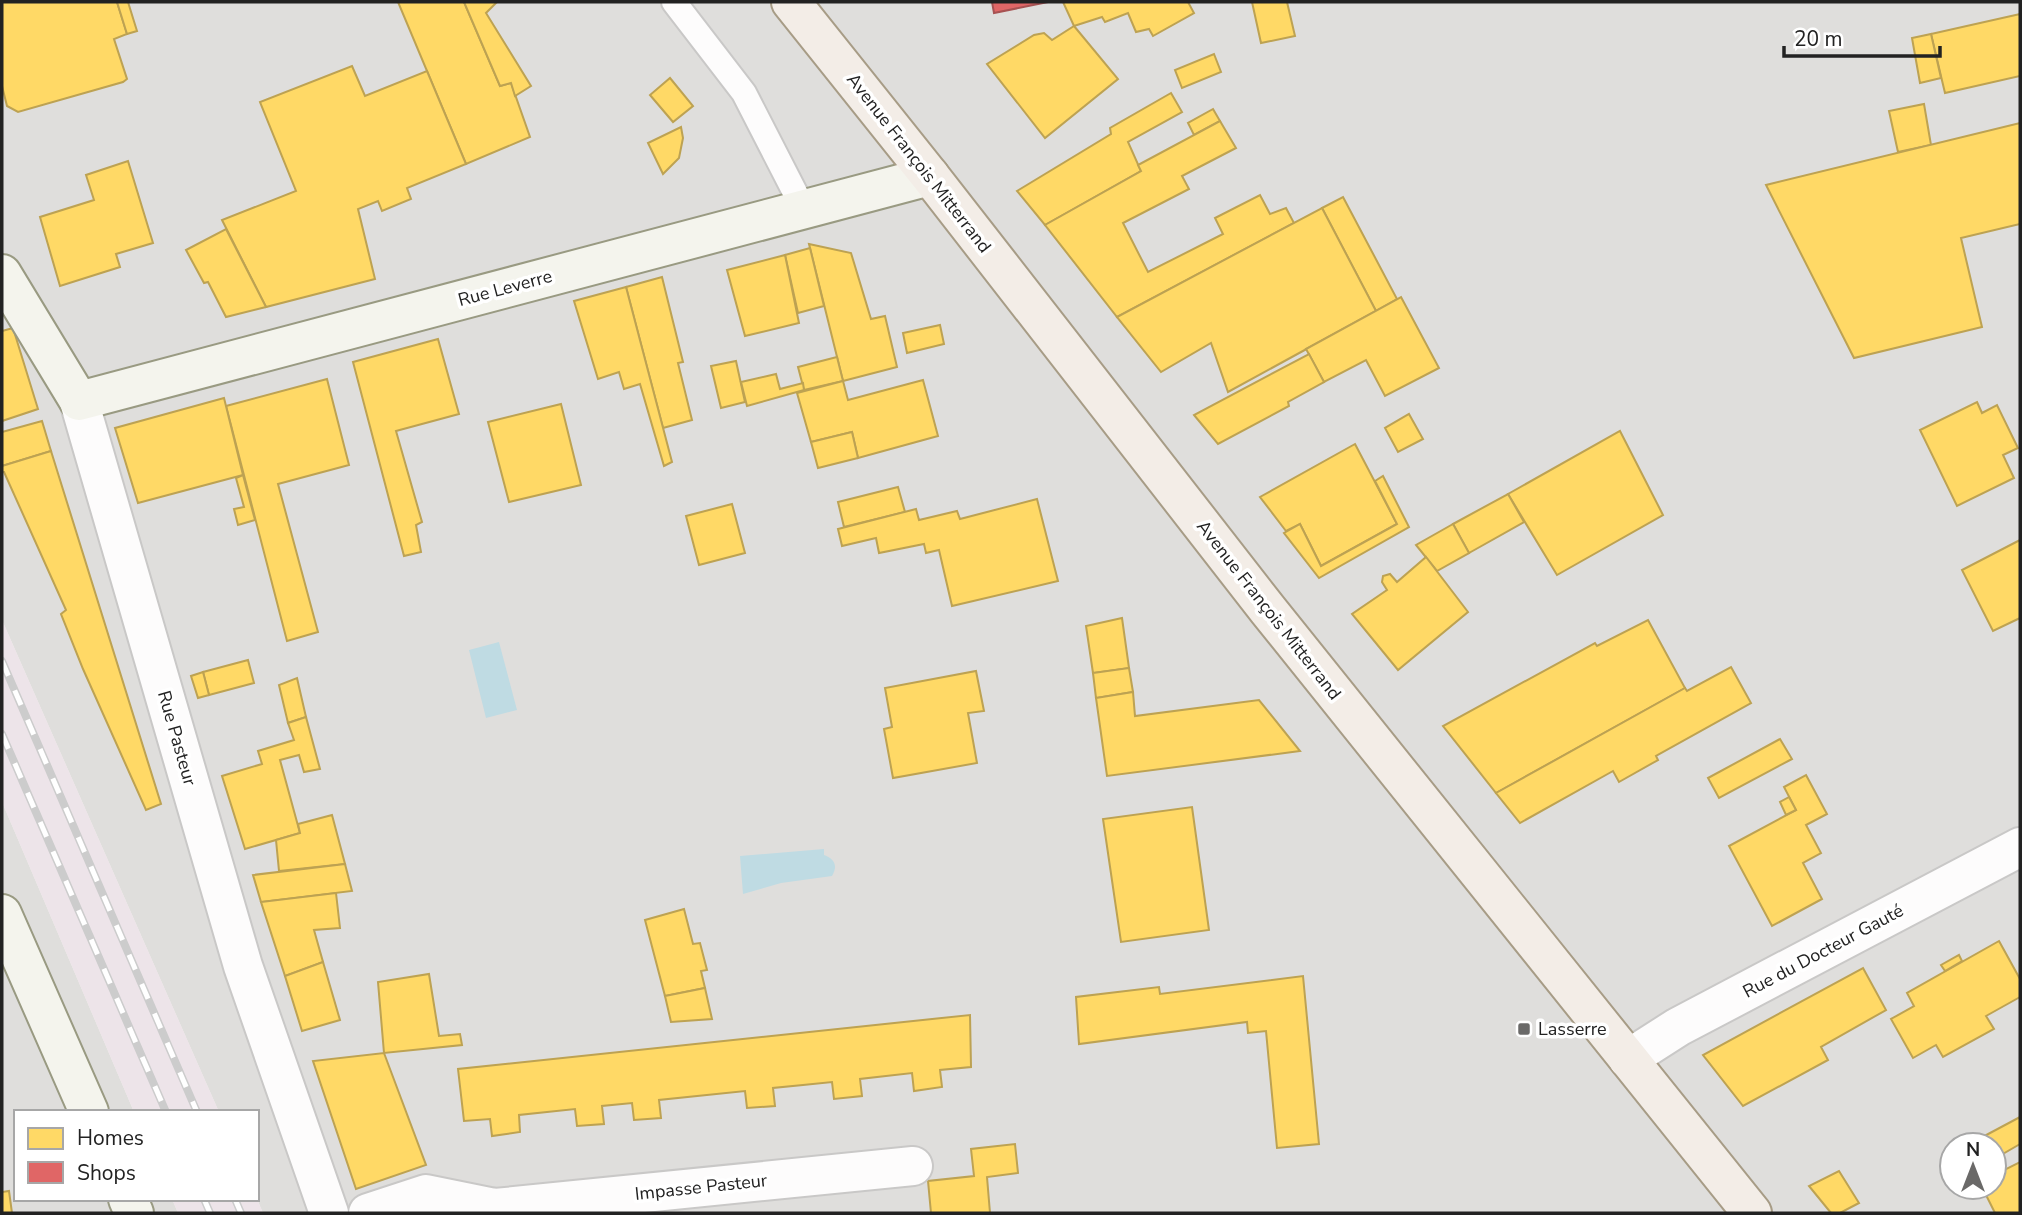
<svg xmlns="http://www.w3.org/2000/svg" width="2022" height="1215" font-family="'Nunito Sans',sans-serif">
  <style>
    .residential { fill: #dfdedc; fill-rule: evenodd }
    .industrial { fill: #ede4e9 }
    .water { fill: #bfdbe3 }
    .homes { fill: #ffd966; stroke: #bda252; stroke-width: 2 }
    .shops { fill: #e06666; stroke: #a75252; stroke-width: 2 }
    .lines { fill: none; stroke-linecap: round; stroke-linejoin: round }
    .lane-casing { stroke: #c9c8c7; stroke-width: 28 }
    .street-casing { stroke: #c9c8c7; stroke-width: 42 }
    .secondary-casing { stroke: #999a82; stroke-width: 42 }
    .primary-casing { stroke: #a79c86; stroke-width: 42 }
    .lane { stroke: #fdfcfc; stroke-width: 24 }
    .street { stroke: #fdfcfc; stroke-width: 38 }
    .secondary { stroke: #f4f4ed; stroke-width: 38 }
    .primary { stroke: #f3ede7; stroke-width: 38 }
    .rail-casing { stroke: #ccc; stroke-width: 8 }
    .rail { stroke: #fff; stroke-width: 5; stroke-dasharray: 16; stroke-linecap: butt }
    .poi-dot { fill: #6a6968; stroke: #fff; stroke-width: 2.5 }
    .labels { text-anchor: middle; stroke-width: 7; stroke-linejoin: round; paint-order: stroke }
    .street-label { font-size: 18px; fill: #222; stroke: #fff }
    .poi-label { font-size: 18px; fill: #222; stroke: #fff; text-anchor: start }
  </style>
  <rect width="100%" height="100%" fill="#f0eeeb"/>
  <!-- residential -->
  <g class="residential">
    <path d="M2,2H2020V1213H263L257,1199V1112H219L2,620ZM1952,1145H1994V1187H1952Z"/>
    <path d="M2,802L134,1112H16V1199H172L178,1213H2Z"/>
  </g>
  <!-- industrial -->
  <g class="industrial">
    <path d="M2,620L219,1112H134L2,802Z"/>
    <path d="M172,1199H257L263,1213H178Z"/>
  </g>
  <!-- water -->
  <g class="water">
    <path d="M499,642L517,710L486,718L469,650Z"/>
    <path d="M824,849V855C835,859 838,866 832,876L781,883L743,894L740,856Z"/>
  </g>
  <!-- homes -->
  <g class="homes">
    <path d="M2,2H117L127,34L114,39L127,79L123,82L18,112L7,106L2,86Z"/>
    <path d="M117,2H128L137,31L127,34Z"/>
    <path d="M398,2H464L500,86L511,83L530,137L466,164Z"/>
    <path d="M464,2H497L486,13L531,86L515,96L511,83L500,86Z"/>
    <path d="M1063,2H1188L1194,13L1153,36L1149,29L1136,32L1128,13L1105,22L1102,17L1074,26Z"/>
    <path d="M1252,2H1287L1295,36L1261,43Z"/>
    <path d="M2020,14V76L1945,93L1931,34Z"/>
    <path d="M1074,26L1118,79L1045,138L987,64L1034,35L1044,33L1052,40Z"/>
    <path d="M1931,34L1941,78L1920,83L1912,38Z"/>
    <path d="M1214,54L1221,72L1182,88L1175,70Z"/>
    <path d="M352,66L365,96L427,71L466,164L407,188L411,199L382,211L378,201L358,209L375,279L266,307L222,220L296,191L260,102Z"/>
    <path d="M670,78L693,106L673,122L650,95Z"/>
    <path d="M1171,93L1182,112L1128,142L1141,171L1045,225L1017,191L1111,134L1110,128Z"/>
    <path d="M1924,104L1931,145L1898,152L1889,111Z"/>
    <path d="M1213,109L1220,121L1194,135L1188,123Z"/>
    <path d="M1220,121L1236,148L1182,176L1189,189L1123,223L1148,272L1223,234L1215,218L1260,195L1270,214L1286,208L1294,223L1117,317L1045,225L1141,171L1138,165Z"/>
    <path d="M2020,123V224L1961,238L1982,327L1854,358L1766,185Z"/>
    <path d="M681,127L683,138L679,158L663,174L648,143Z"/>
    <path d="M128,161L153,243L116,254L120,267L60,286L40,217L94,200L86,175Z"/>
    <path d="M1343,197L1397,299L1376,311L1322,208Z"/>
    <path d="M1322,208L1376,311L1228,392L1211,343L1161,372L1117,317Z"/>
    <path d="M226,229L266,307L226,317L208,282L204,283L186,250Z"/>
    <path d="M809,244L851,253L871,319L885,316L897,367L843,381Z"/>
    <path d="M810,248L824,306L798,313L785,255Z"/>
    <path d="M785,255L799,323L745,336L727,270Z"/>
    <path d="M662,277L683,362L678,363L692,420L663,428L626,287Z"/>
    <path d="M626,287L672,462L664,466L640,384L624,389L619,372L598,379L574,301Z"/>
    <path d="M1401,297L1439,368L1385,396L1366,360L1324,382L1306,349Z"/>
    <path d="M940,325L944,344L907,353L903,333Z"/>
    <path d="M13,328L38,409L2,421V331Z"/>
    <path d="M438,339L459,414L396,431L422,522L416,525L421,552L404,556L353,362Z"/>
    <path d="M1309,354L1324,382L1288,402L1289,406L1218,444L1194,415Z"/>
    <path d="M837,357L843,381L804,390L798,367Z"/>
    <path d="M736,361L745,402L721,408L711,366Z"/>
    <path d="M776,374L780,389L803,383L804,390L747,406L741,382Z"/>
    <path d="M327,379L349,465L278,484L318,632L287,641L226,406Z"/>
    <path d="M923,380L938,436L858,458L852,432L811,442L797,393L843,381L848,400Z"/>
    <path d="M224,398L243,475L138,503L115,428Z"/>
    <path d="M1977,402L1982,413L1997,405L2018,448L2003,455L2014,478L1957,506L1920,430Z"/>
    <path d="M561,404L581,485L509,502L488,422Z"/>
    <path d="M1409,414L1423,439L1398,452L1385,428Z"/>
    <path d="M42,421L51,451L2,466V432Z"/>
    <path d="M1620,431L1663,515L1557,575L1508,494Z"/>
    <path d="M852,432L858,458L818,468L811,442Z"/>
    <path d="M1355,444L1397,524L1321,566L1300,524L1286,531L1260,497Z"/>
    <path d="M51,451L161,804L146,810L83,669L61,614L66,610L4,472H2V466Z"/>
    <path d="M243,475L255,520L238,525L234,509L244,507L236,478Z"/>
    <path d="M1383,476L1409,527L1319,578L1284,533L1300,524L1321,566L1397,524L1375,481Z"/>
    <path d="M898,487L905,512L844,527L838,502Z"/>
    <path d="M1508,494L1524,522L1469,553L1453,524Z"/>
    <path d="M1037,499L1058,581L952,606L939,550L926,553L924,544L879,553L876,538L842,546L838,529L916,509L919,520L957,511L960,519Z"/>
    <path d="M732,504L745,553L699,565L686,516Z"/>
    <path d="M1453,524L1469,553L1437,571L1416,545Z"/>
    <path d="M2020,540V618L1993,631L1962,570Z"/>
    <path d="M1426,557L1468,612L1398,670L1352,614L1387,590L1382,582L1383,576L1390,574L1397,582Z"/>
    <path d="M1122,618L1129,668L1093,673L1086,626Z"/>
    <path d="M1648,620L1685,688L1496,793L1443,726L1595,643L1597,646Z"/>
    <path d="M248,660L254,683L209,695L203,672Z"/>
    <path d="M1731,667L1751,703L1656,756L1658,760L1619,782L1613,771L1520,823L1496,793L1685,688L1687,691Z"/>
    <path d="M1129,668L1133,692L1096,698L1093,673Z"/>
    <path d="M976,671L984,711L968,713L977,763L893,778L884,729L892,727L885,688Z"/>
    <path d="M203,672L209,695L198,698L191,676Z"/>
    <path d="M297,678L306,717L288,723L279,685Z"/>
    <path d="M1133,692L1135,716L1259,700L1300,751L1107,776L1096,698Z"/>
    <path d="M306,717L320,769L304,772L299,755L280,760L300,833L245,849L222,776L262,764L258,751L294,740L288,723Z"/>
    <path d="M1780,739L1792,759L1719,798L1708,778Z"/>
    <path d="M1806,775L1827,814L1806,825L1821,853L1803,863L1822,899L1772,926L1729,846L1796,810L1784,787Z"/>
    <path d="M1789,797L1796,810L1786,815L1780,802Z"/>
    <path d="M1192,807L1209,930L1121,942L1103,819Z"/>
    <path d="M332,815L345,864L279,871L276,840L300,833L298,824Z"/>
    <path d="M345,864L352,891L261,902L253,875Z"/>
    <path d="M336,893L340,928L314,930L323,962L285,976L261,902Z"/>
    <path d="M684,909L693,944L700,943L707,970L701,971L705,988L665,996L645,920Z"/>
    <path d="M1999,941L2020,979V997L1986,1016L1994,1029L1943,1057L1936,1045L1913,1058L1891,1019L1914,1006L1907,993Z"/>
    <path d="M1959,955L1962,961L1945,971L1941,965Z"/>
    <path d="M323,962L340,1020L302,1031L285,976Z"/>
    <path d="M1863,968L1886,1010L1821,1047L1828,1060L1743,1106L1703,1055Z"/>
    <path d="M429,974L439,1036L460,1034L462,1045L384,1053L378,982Z"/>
    <path d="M1303,976L1319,1144L1277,1148L1266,1031L1248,1033L1247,1022L1079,1044L1076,997L1159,987L1160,994Z"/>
    <path d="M705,988L712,1019L671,1022L665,996Z"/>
    <path d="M970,1015L971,1067L940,1070L942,1087L914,1091L912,1073L860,1079L862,1096L834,1099L832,1082L803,1085L773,1088L775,1106L747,1108L745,1091L659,1100L661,1118L634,1120L632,1103L602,1106L604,1124L577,1126L575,1109L519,1115L520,1132L492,1136L490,1119L464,1121L458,1069Z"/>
    <path d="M384,1053L426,1165L356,1189L313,1061Z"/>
    <path d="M2020,1117V1144L1994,1159V1145H1977L1975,1141Z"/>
    <path d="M1015,1144L1018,1173L987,1177L990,1213H931L928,1181L974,1176L971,1149Z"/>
    <path d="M2020,1162V1213H1995L1982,1187H1994V1175Z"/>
    <path d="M1839,1171L1859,1203L1840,1213H1831L1809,1186Z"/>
    <path d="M9,1191L12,1213H2V1192Z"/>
  </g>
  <!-- shops -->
  <path class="shops" d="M992,2H1048L994,13Z"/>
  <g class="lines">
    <!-- lane casing -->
    <g class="lane-casing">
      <path id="lane" d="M674,2L744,93L804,210"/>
    </g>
    <!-- street casing -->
    <g class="street-casing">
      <g id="street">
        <path d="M79,401L243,966L329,1213"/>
        <path d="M1628,1059L1678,1027L2020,847"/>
        <path d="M368,1213L426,1194L495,1208L913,1166"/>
      </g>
    </g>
    <!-- secondary casing -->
    <g class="secondary-casing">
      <g id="secondary">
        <path d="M2,274L79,401L930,176"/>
        <path d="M2,914L89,1112"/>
        <path d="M128,1199L134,1213"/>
      </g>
    </g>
    <!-- primary casing -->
    <g class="primary-casing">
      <path id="primary" d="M791,2L930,176L1268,610L1752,1213"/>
    </g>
    <!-- lane -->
    <use href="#lane" class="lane"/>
    <!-- street -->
    <use href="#street" class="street"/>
    <!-- secondary -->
    <use href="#secondary" class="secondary"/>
    <!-- primary -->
    <use href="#primary" class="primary"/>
    <!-- rail casing -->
    <g class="rail-casing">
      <g id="rail">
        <path d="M2,661L197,1112"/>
        <path d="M2,734L166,1112"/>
        <path d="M204,1199L210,1213"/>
        <path d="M235,1199L241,1213"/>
      </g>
    </g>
    <!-- rail -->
    <use href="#rail" class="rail"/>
  </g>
  <!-- markers -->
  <rect class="poi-dot" x="1517" y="1022" width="14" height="14" rx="3.5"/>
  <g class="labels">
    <!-- street labels -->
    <g class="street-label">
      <text transform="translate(919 163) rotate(52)" y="6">Avenue François Mitterrand</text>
      <text transform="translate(505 288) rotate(-15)" y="6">Rue Leverre</text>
      <text transform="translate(1269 610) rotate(52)" y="6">Avenue François Mitterrand</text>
      <text transform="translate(177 738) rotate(74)" y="6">Rue Pasteur</text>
      <text transform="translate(1823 951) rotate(-28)" y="6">Rue du Docteur Gauté</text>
      <text transform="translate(701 1187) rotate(-6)" y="6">Impasse Pasteur</text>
    </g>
    <!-- poi labels -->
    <g class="poi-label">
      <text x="1538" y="1035">Lasserre</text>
    </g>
  </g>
  <!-- border -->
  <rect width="2022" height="1215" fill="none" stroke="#222222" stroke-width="7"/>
  <!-- legend -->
  <rect x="14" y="1110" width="245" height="91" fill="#ffffff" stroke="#a7a7a7" stroke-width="2"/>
  <rect x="28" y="1128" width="35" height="21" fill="#ffd966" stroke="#a7a7a7" stroke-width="2"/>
  <text x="77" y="1145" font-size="21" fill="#222222">Homes</text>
  <rect x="28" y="1162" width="35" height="21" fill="#e06666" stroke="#a7a7a7" stroke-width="2"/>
  <text x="77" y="1180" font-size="21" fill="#222222">Shops</text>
  <!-- north arrow -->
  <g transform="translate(1973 1166)"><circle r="33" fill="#ffffff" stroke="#a7a7a7" stroke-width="2"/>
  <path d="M0-5L12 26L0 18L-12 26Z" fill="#6a6968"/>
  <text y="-10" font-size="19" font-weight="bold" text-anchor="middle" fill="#222222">N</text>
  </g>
  <!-- scale -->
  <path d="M1784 46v10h156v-10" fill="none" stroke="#222222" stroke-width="3.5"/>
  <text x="1794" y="46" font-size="21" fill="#222222" stroke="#ffffff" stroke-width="5" paint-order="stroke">20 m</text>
</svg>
